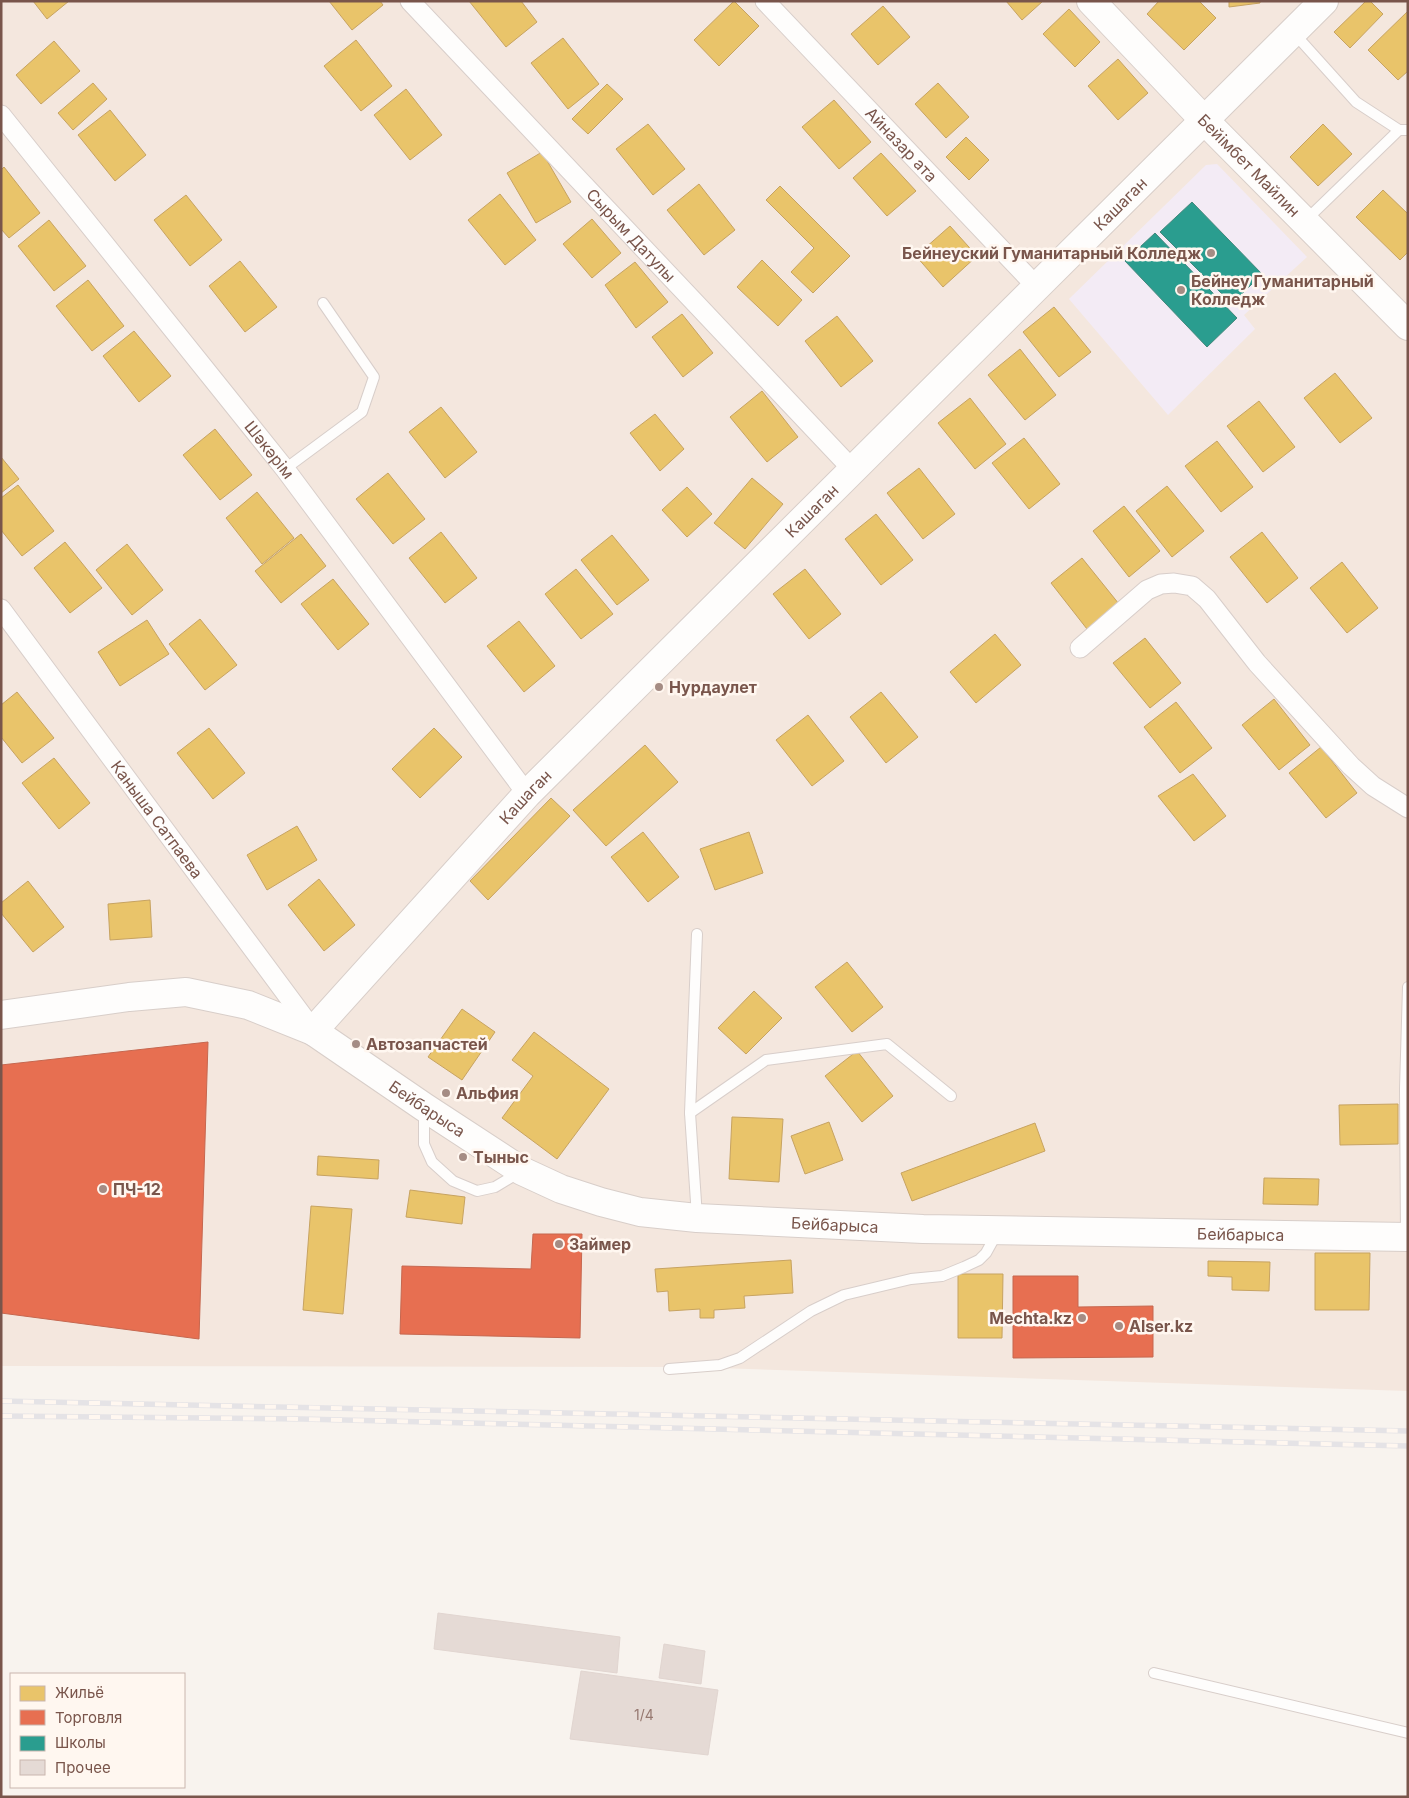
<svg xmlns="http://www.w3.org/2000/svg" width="1409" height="1798" font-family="Inter,sans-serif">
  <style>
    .residential { fill: #f4e7de }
    .education { fill: #f3ebf5 }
    .homes { fill: #e9c46a; stroke: #c7a361 }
    .shops { fill: #e76f51; stroke: #c6674f }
    .schools { fill: #2a9d8f; stroke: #42877b }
    .building { fill: #e5dad5; stroke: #e1d5d0 }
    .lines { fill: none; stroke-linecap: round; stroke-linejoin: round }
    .lane-casing { stroke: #d8ceca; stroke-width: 12 }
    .street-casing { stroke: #d8ceca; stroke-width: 21 }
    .secondary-casing { stroke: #d8cec9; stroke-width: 30 }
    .lane { stroke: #fefdfc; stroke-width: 10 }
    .street { stroke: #fefdfc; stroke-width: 19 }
    .secondary { stroke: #fefdfc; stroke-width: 28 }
    .rail-casing { stroke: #e5e3e6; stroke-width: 5.5 }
    .rail { stroke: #fff7f0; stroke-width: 4; stroke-dasharray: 11; stroke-linecap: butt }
    .poi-dot { fill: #a58c84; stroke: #fff7f0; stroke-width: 2 }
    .labels { text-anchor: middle; stroke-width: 5; stroke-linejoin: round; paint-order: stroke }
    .number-label { font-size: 14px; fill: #967870 }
    .street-label { font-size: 16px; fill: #79554b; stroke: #fff7f0 }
    .poi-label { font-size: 16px; font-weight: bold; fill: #79554b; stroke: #fff7f0; text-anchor: start }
  </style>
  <rect width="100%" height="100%" fill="#f8f3ee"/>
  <!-- residential -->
  <path class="residential" d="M1,1H1408V1391L687,1367L1,1366Z"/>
  <!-- education -->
  <path class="education" d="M1217,164L1307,257L1244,315L1255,329L1168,415L1069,299L1206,165Z"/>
  <!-- homes -->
  <g class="homes">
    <path d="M33,1H69L47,19Z"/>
    <path d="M329,1H380L383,5L352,30Z"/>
    <path d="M469,1H521L537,22L506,47Z"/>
    <path d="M734,1L759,26L719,66L694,40Z"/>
    <path d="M1006,1H1043L1022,20Z"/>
    <path d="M1159,1H1199L1216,18L1184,50L1147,14Z"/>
    <path d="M1229,1H1260V3L1229,7Z"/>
    <path d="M1366,1H1370L1383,14L1350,48L1334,32Z"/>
    <path d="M883,6L910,37L878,65L851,34Z"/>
    <path d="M1069,9L1100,42L1075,67L1043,34Z"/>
    <path d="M1408,11V71L1398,80L1368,50Z"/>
    <path d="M563,38L599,84L568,109L531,63Z"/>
    <path d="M356,40L392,86L361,111L324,66Z"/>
    <path d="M54,41L80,71L41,104L16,75Z"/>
    <path d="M1118,59L1148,93L1118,120L1088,86Z"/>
    <path d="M93,83L107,99L73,130L58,113Z"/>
    <path d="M938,83L969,117L946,138L915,104Z"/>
    <path d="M607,84L623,99L588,134L572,119Z"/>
    <path d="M406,89L442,135L410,160L374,115Z"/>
    <path d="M834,100L871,142L839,169L802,127Z"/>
    <path d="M110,110L146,155L115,181L78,135Z"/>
    <path d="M648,124L685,169L653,195L616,149Z"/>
    <path d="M1323,124L1352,154L1318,186L1290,157Z"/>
    <path d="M966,137L989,160L969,180L946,157Z"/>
    <path d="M542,152L571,202L536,223L507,173Z"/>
    <path d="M881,153L916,191L887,216L853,178Z"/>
    <path d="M4,167L40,213L9,238L1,229V170Z"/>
    <path d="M699,184L735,230L704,255L667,210Z"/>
    <path d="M780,186L850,256L813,293L791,272L814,248L766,200Z"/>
    <path d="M1383,190L1408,214V252L1400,260L1356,217Z"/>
    <path d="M500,194L536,240L505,265L468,220Z"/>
    <path d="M186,195L222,240L190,266L154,220Z"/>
    <path d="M592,219L621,253L592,278L563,244Z"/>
    <path d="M49,220L86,266L54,291L18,246Z"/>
    <path d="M950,226L977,256L943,287L916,256Z"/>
    <path d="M762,260L802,300L778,326L737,287Z"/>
    <path d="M240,261L277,307L245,332L209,286Z"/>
    <path d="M635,262L668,302L636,328L605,285Z"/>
    <path d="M88,280L124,326L92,351L56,306Z"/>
    <path d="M1054,307L1091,352L1059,377L1023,332Z"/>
    <path d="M682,314L713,353L683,377L652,337Z"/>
    <path d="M837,316L873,361L841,387L805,341Z"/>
    <path d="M134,331L171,376L139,402L103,356Z"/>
    <path d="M1020,349L1056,395L1025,420L988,375Z"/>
    <path d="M1335,373L1372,418L1340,443L1304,398Z"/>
    <path d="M762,391L798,437L767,462L730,417Z"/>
    <path d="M970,398L1006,444L975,469L938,423Z"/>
    <path d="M1259,401L1295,447L1263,472L1227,426Z"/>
    <path d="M441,407L477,452L445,478L409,432Z"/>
    <path d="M655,414L684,449L660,471L630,433Z"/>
    <path d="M215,429L252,475L220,500L183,455Z"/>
    <path d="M1024,438L1060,484L1029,509L992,463Z"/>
    <path d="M1217,441L1253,487L1221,512L1185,466Z"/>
    <path d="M1,457L19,479L1,493Z"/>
    <path d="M919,468L955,514L923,539L887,493Z"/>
    <path d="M388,473L425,519L393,544L356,499Z"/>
    <path d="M752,478L783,504L745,549L714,523Z"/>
    <path d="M18,485L54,531L22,556L1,530V498Z"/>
    <path d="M1167,486L1204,531L1172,557L1136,511Z"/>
    <path d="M687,487L712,514L687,537L662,510Z"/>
    <path d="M257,492L294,538L262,564L226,518Z"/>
    <path d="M1124,506L1160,551L1129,577L1093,531Z"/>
    <path d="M876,514L913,560L881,585L845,539Z"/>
    <path d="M441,532L477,578L445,603L409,558Z"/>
    <path d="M1262,532L1298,578L1267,603L1230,557Z"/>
    <path d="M301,534L326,566L281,603L255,571Z"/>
    <path d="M612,535L649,580L617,605L581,560Z"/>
    <path d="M65,542L102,588L70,613L34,568Z"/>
    <path d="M127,544L163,590L132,615L96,570Z"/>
    <path d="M1082,558L1119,604L1087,629L1051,583Z"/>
    <path d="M1342,562L1378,608L1347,633L1310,588Z"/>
    <path d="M576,569L613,614L581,639L545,594Z"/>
    <path d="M805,569L841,614L809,639L773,594Z"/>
    <path d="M333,579L369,624L338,650L301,604Z"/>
    <path d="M200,619L237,665L205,690L169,644Z"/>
    <path d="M147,620L169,654L120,686L98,652Z"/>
    <path d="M519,621L555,666L524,692L487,646Z"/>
    <path d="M995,634L1021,665L976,703L950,672Z"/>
    <path d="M1145,638L1181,683L1150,708L1113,663Z"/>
    <path d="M17,692L54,738L22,763L1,737V705Z"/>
    <path d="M881,692L918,737L886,763L850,717Z"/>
    <path d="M1274,699L1310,745L1279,770L1242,725Z"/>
    <path d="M1176,702L1212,748L1180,773L1144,727Z"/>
    <path d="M808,715L844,761L812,786L776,740Z"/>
    <path d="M209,728L245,773L213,799L177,753Z"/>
    <path d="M434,728L462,757L420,798L392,769Z"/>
    <path d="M645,745L678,782L606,846L573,810Z"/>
    <path d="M1321,747L1357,793L1326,818L1289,773Z"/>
    <path d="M54,758L90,803L59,829L22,783Z"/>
    <path d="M1193,774L1226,816L1194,841L1158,796Z"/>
    <path d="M551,798L570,816L488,900L470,881Z"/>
    <path d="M297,826L317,860L267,890L247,855Z"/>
    <path d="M643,832L679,877L648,902L611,857Z"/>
    <path d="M749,832L763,873L715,890L700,849Z"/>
    <path d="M319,879L355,925L324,951L288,905Z"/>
    <path d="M28,881L64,927L33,952L1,913V903Z"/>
    <path d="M150,900L152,937L110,940L108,904Z"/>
    <path d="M847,962L883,1007L852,1032L815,987Z"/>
    <path d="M754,991L782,1018L746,1054L718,1028Z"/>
    <path d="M462,1009L495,1032L462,1080L428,1057Z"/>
    <path d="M534,1032L609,1089L557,1159L502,1118L533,1076L512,1060Z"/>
    <path d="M857,1051L893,1096L862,1122L825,1076Z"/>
    <path d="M1398,1104V1144L1340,1145L1339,1105Z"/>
    <path d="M732,1117L783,1119L779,1182L729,1179Z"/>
    <path d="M829,1122L843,1160L805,1174L791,1136Z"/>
    <path d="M1035,1123L1045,1151L912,1201L901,1173Z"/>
    <path d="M318,1156L379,1160L378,1179L317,1175Z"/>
    <path d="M1264,1178L1319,1179L1318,1205L1263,1204Z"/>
    <path d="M410,1190L465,1197L462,1224L406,1217Z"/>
    <path d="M311,1206L352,1209L343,1314L303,1310Z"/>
    <path d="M1315,1253H1370L1369,1310H1315Z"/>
    <path d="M791,1260L793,1293L744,1296L745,1308L714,1310V1318H700V1309L669,1311L668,1291L657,1292L655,1269Z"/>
    <path d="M1208,1261L1270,1262L1269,1291L1232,1290V1277L1208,1276Z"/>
    <path d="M958,1274H1003L1002,1338H958Z"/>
  </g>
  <!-- shops -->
  <g class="shops">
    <path d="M208,1042L199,1339L1,1313V1065Z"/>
    <path d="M533,1234H582L580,1338L400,1334L402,1266L531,1269Z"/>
    <path d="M1013,1276H1078V1307L1153,1306V1357L1013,1358Z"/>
  </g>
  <!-- schools -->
  <g class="schools">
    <path d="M1192,202L1262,274L1232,304L1160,232Z"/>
    <path d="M1155,233L1237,318L1207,347L1125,261Z"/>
  </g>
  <!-- building -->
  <g class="building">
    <path d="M438,1613L620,1637L617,1673L434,1649Z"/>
    <path d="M664,1644L705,1651L701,1684L659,1678Z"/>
    <path d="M581,1671L718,1690L708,1755L570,1739Z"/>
  </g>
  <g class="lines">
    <!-- lane casing -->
    <g class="lane-casing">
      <g id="lane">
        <path d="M1293,32L1356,102L1399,130H1408"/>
        <path d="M1305,221L1399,130"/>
        <path d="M285,469L362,412L374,377L323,303"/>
        <path d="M424,1110V1144L432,1162L453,1181L477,1191L495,1187L520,1172"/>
        <path d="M690,1113L766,1060L887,1044L951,1096"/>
        <path d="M697,1217L690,1113L697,934"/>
        <path d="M1406,1236L1405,1089L1408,987"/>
        <path d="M669,1369L720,1365L740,1358L811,1311L844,1295L911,1279L942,1276L964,1267L979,1260L986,1253L997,1233"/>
        <path d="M1154,1673L1408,1733"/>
      </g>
    </g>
    <!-- street casing -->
    <g class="street-casing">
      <g id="street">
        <path id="s1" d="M410,1L853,470"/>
        <path id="s2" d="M765,1L1037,287"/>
        <path id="s3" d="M1,115L285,469L527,794"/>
        <path id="s4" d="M1,609L313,1030"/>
        <path d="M1080,648L1147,590L1161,584L1174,583L1192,586L1207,599L1257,663L1351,766L1373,786L1408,808"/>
      </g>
    </g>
    <!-- secondary casing -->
    <g class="secondary-casing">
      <g id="secondary">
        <path id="s5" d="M1091,1L1204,120L1408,326"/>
        <path id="s6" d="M1,1015L129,997L186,992L248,1005L313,1031L424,1107L522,1171L561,1189L601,1202L640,1212L697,1218L923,1229L1408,1237"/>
        <path id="s7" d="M313,1031L527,794L1324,1"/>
      </g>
    </g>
    <!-- lane -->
    <use href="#lane" class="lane"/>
    <!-- street -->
    <use href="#street" class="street"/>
    <!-- secondary -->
    <use href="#secondary" class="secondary"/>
    <!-- rail casing -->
    <g class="rail-casing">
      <g id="rail">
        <path d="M1,1401L1408,1431"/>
        <path d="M1,1416L302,1419L1408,1446"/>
      </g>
    </g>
    <!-- rail -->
    <use href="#rail" class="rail"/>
  </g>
  <!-- markers -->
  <g class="poi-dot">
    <circle cx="1211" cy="253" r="5"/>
    <circle cx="1181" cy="290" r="5"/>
    <circle cx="659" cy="687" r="5"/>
    <circle cx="356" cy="1044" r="5"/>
    <circle cx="446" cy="1093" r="5"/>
    <circle cx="463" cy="1157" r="5"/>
    <circle cx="103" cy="1189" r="5"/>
    <circle cx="559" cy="1244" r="5"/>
    <circle cx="1082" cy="1318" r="5"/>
    <circle cx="1119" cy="1326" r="5"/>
  </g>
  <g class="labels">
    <!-- number labels -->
    <g class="number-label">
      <text x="644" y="1720">1/4</text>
    </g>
    <!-- street labels -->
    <g class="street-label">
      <text dy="6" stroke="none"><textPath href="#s2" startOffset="198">Айназар ата</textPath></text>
      <text dy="6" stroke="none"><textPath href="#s5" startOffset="228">Бейімбет Майлин</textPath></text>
      <text dy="6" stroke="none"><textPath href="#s7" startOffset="1156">Кашаган</textPath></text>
      <text dy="6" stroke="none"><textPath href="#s1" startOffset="322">Сырым Датулы</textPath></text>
      <text dy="6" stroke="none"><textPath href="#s3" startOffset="429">Шәкәрім</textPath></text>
      <text dy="6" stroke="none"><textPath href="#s7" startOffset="721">Кашаган</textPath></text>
      <text dy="6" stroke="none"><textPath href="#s7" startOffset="316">Кашаган</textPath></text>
      <text dy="6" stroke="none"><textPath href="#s4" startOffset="262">Каныша Сатпаева</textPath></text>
      <text dy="6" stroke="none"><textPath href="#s6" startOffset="458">Бейбарыса</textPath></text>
      <text dy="6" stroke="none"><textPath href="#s6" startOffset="892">Бейбарыса</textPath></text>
      <text dy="6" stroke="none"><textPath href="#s6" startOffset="1298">Бейбарыса</textPath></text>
    </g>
    <!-- poi labels -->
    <g class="poi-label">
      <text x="1201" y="259" text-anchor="end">Бейнеуский Гуманитарный Колледж</text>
      <text x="1191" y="287">Бейнеу Гуманитарный<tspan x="1191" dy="18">Колледж</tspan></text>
      <text x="669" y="693">Нурдаулет</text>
      <text x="366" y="1050">Автозапчастей</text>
      <text x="456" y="1099">Альфия</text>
      <text x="473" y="1163">Тыныс</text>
      <text x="113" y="1195">ПЧ-12</text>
      <text x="569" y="1250">Займер</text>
      <text x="1072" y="1324" text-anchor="end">Mechta.kz</text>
      <text x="1129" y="1332">Alser.kz</text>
    </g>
  </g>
  <!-- border -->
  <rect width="1409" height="1798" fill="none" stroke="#79554b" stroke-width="5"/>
  <!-- legend -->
  <rect x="10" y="1673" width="175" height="115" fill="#fff7f0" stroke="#c9b6ae"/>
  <rect x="20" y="1686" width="25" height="15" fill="#e9c46a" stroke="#c9b6ae"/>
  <text x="55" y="1698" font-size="15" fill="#79554b">Жильё</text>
  <rect x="20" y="1710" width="25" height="15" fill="#e76f51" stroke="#c9b6ae"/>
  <text x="55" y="1723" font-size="15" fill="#79554b">Торговля</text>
  <rect x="20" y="1736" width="25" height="15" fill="#2a9d8f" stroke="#c9b6ae"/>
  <text x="55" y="1748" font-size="15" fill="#79554b">Школы</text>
  <rect x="20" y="1760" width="25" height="15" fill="#e5dad5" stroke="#c9b6ae"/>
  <text x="55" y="1773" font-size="15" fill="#79554b">Прочее</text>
</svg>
